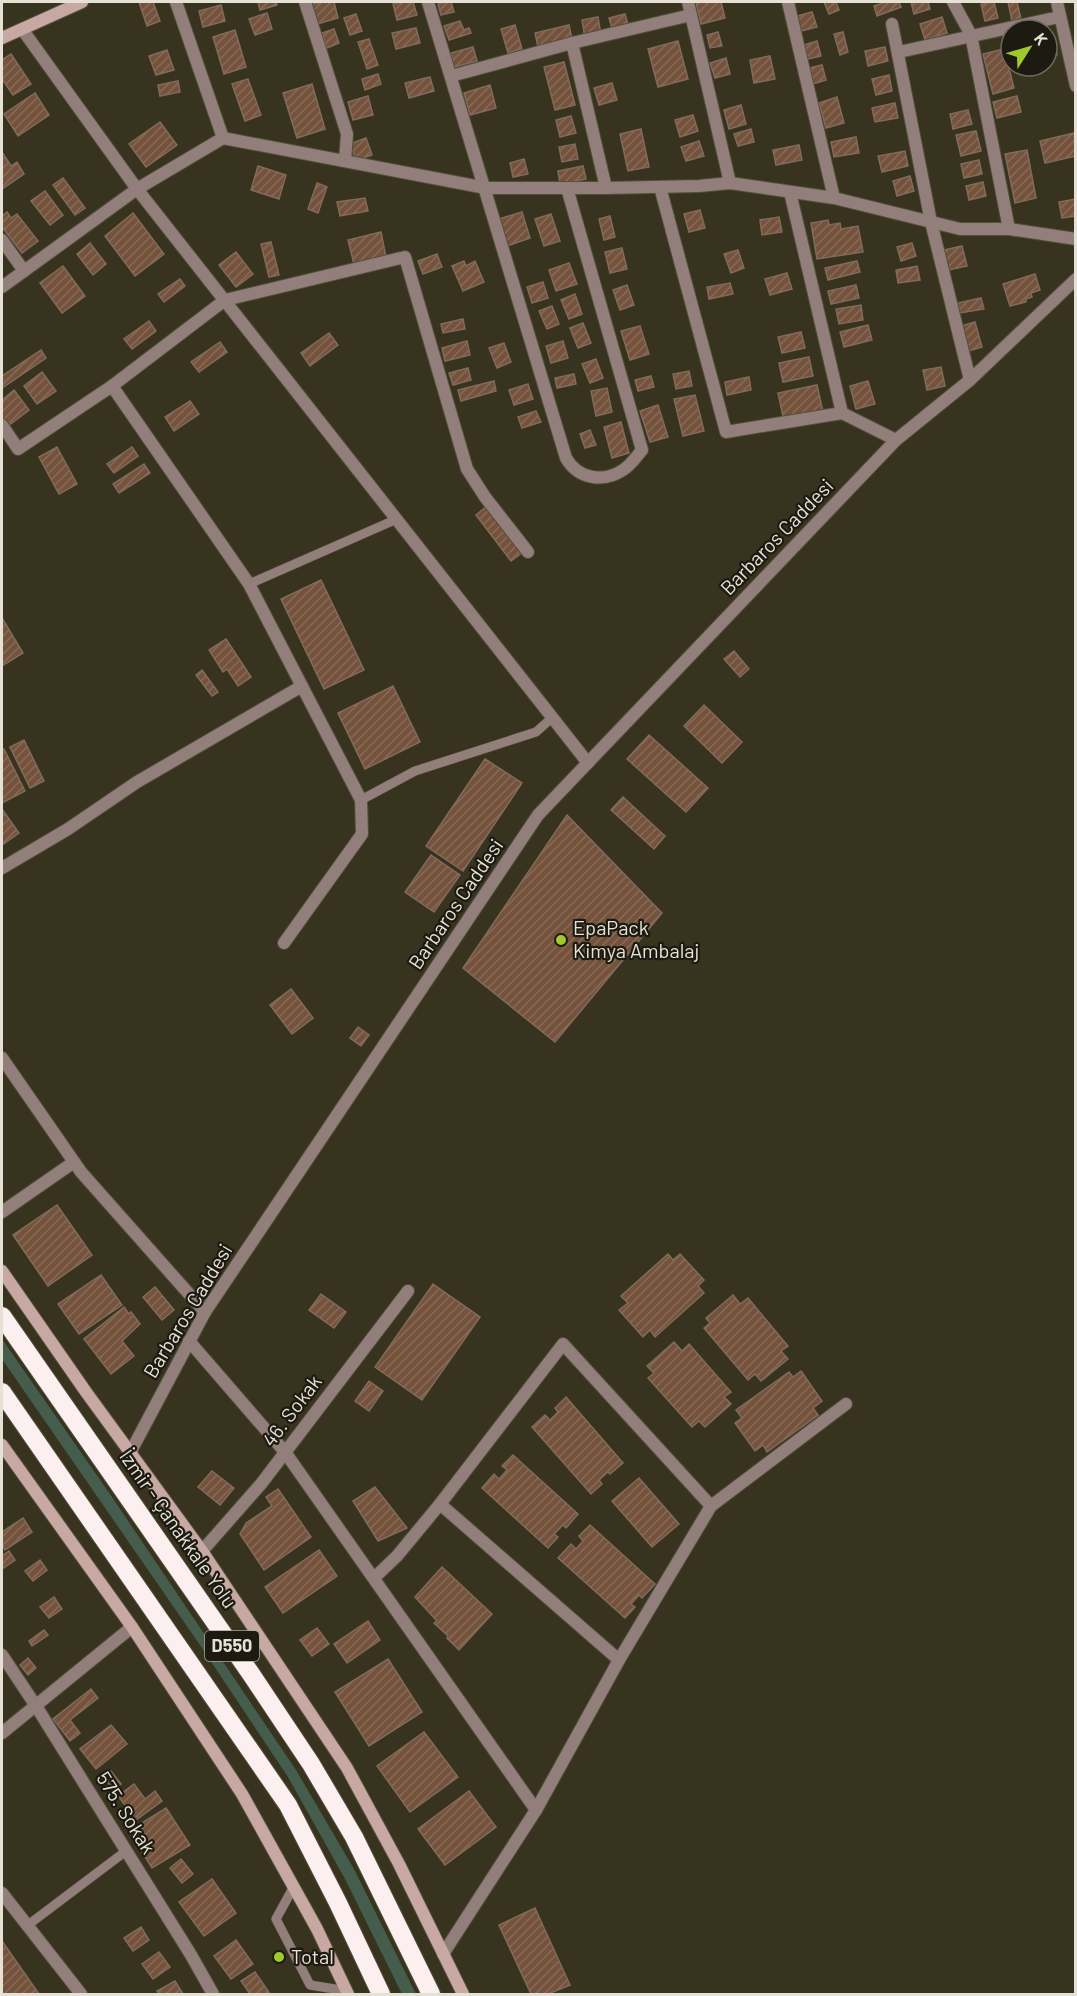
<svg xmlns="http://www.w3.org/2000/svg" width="1077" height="1996" font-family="Barlow,sans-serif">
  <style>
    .green { fill: #455d4d }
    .building { fill: url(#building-hatch); stroke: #816b5d; stroke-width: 1.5 }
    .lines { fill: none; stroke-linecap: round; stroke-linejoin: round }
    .lane-casing { stroke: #534f3b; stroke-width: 10 }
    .street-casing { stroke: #534f3b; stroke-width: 14 }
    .secondary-casing { stroke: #534f3b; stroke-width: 14 }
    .highway-casing { stroke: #534f3b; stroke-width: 20 }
    .lane { stroke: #927e7a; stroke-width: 9 }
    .street { stroke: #927e7a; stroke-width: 12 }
    .secondary { stroke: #c8a8a3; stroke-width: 12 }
    .highway { stroke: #fbf0ef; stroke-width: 18 }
    .poi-dot { fill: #a1c92b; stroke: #1d1b11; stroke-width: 2 }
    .labels { text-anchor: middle; stroke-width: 4.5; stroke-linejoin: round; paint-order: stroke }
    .shield { fill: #1d1b11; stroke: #a9a69a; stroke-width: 1.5 }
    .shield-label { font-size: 18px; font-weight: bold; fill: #e5e2d5 }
    .street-label { font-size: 20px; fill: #e5e2d5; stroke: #1d1b11 }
    .poi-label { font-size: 20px; fill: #e5e2d5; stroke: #1d1b11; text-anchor: start }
  </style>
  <defs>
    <pattern id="building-hatch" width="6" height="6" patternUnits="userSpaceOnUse" patternTransform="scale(1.5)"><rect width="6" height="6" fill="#74523c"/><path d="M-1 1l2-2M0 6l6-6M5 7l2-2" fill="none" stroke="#886b57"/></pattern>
  </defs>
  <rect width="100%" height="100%" fill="#37331e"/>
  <!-- green -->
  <path class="green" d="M2,1339L112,1497L296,1770L354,1869L416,1994H402L345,1879L288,1777L202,1648L2,1359Z"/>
  <!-- building -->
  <g class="building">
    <path d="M139,2H153L160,21L147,26Z"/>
    <path d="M258,2H276L277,5L260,10Z"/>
    <path d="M323,2H334L338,18L317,24L312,4Z"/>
    <path d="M404,2H413L417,15L397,20L393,4Z"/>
    <path d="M446,2H451L454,12L441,15L438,4Z"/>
    <path d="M703,2H721L725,18L701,24L696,3Z"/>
    <path d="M824,2H836L839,10L829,14Z"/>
    <path d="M885,2H899L901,7L877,16L874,6Z"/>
    <path d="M911,2H928L930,9L914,14Z"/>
    <path d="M994,2L998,18L985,21L981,4Z"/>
    <path d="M1008,2H1017L1021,19L1012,21Z"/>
    <path d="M221,5L225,21L203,27L199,11Z"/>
    <path d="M812,12L817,27L801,31L797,16Z"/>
    <path d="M267,13L272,29L255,35L249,19Z"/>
    <path d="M356,14L362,31L350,35L344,18Z"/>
    <path d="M625,14L629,28L613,32L609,18Z"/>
    <path d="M598,17L601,35L585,38L582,20Z"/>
    <path d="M942,17L947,33L925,40L920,24Z"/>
    <path d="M460,21L464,30L469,28L471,33L449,40L444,26Z"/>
    <path d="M515,25L522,49L508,53L501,29Z"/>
    <path d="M569,25L572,39L538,47L535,33Z"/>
    <path d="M416,28L420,43L396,49L392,33Z"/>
    <path d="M334,29L339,43L327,48L322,33Z"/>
    <path d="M235,30L246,67L224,74L213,37Z"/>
    <path d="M718,32L722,46L710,48L707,35Z"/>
    <path d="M843,32L848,52L840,55L834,34Z"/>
    <path d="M369,39L378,65L367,69L358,42Z"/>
    <path d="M678,41L688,79L658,87L648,49Z"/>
    <path d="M817,41L821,56L808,59L804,45Z"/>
    <path d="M1054,41L1057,55L1047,57V42Z"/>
    <path d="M473,47L477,61L454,67L451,53Z"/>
    <path d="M885,47L888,61L868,66L865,51Z"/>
    <path d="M1004,49L1014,88L993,94L983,54Z"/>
    <path d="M167,50L174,70L156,75L149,56Z"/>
    <path d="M11,54L31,84L13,95L2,79V60Z"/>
    <path d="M770,56L775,79L754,83L750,60Z"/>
    <path d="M726,58L730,74L715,78L710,63Z"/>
    <path d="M564,62L575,105L555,110L544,67Z"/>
    <path d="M822,65L826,80L813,84L809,68Z"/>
    <path d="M378,74L381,84L365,90L362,79Z"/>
    <path d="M889,75L892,91L876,95L872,79Z"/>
    <path d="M430,77L434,91L409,98L405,83Z"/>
    <path d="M248,79L261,115L245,121L232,84Z"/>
    <path d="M178,81L180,92L160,96L158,85Z"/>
    <path d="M612,83L617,100L599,105L594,88Z"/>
    <path d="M312,84L325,129L297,138L283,93Z"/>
    <path d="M490,85L496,108L470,115L464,93Z"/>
    <path d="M35,93L49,115L18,136L4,114Z"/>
    <path d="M368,96L373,115L353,120L348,102Z"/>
    <path d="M1017,96L1021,112L997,118L993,102Z"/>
    <path d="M837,97L844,123L826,128L819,103Z"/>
    <path d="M895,103L898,118L875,122L872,108Z"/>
    <path d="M741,105L746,124L729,129L724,110Z"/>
    <path d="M968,110L972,124L953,129L950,114Z"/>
    <path d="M693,115L698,131L680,137L675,120Z"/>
    <path d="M571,116L576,133L560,137L556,120Z"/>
    <path d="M160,122L177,145L146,167L129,144Z"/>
    <path d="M641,129L649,167L628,171L620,134Z"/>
    <path d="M751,129L754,142L738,146L734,134Z"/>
    <path d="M976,131L981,151L961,156L956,135Z"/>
    <path d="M1074,133L1076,156L1045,163L1040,141Z"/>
    <path d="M856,137L859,153L834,157L831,142Z"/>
    <path d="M366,138L372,155L356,160L350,144Z"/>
    <path d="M699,141L704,156L686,161L681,147Z"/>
    <path d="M575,144L578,159L562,162L559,147Z"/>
    <path d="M799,145L802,160L776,165L773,150Z"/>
    <path d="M1027,150L1036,198L1015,203L1005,154Z"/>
    <path d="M905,151L908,166L882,172L878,156Z"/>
    <path d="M2,152L11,166L17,162L24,174L2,189Z"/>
    <path d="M524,159L528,174L513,177L510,163Z"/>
    <path d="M979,160L982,174L964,178L961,164Z"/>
    <path d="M258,166L286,175L279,199L251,190Z"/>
    <path d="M583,166L586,179L560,184L558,171Z"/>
    <path d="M910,176L914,191L897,196L893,181Z"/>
    <path d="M63,178L85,208L75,215L53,185Z"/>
    <path d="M983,182L986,196L969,200L966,186Z"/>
    <path d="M317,183L327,187L318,213L308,209Z"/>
    <path d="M45,191L63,215L50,225L31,201Z"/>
    <path d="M365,198L368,211L340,216L337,202Z"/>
    <path d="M1076,199V216L1062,218L1059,202Z"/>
    <path d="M700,210L705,228L689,232L684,214Z"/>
    <path d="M7,212L11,218L17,214L38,241L22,253L2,227V216Z"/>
    <path d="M522,212L530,238L507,246L499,219Z"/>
    <path d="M133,213L164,254L135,276L105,236Z"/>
    <path d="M551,214L560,241L544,246L535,219Z"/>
    <path d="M610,216L615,237L604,240L599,219Z"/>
    <path d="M779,217L782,232L762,235L760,220Z"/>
    <path d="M828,220L829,225L840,223L841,229L858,226L863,252L817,259L811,223Z"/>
    <path d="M381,232L386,257L354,264L348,240Z"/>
    <path d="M271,242L279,275L269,277L261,244Z"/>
    <path d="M90,243L106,264L93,275L77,254Z"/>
    <path d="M912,243L916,256L901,261L897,247Z"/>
    <path d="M962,246L967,266L948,270L944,250Z"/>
    <path d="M622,248L627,269L610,273L605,252Z"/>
    <path d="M738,250L744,268L731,273L724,254Z"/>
    <path d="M236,252L253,274L236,287L219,265Z"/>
    <path d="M437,254L442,267L423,274L418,261Z"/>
    <path d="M464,261L466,266L475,261L484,282L463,291L452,266Z"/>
    <path d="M857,261L860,272L828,280L825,268Z"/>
    <path d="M569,263L577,284L556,291L549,270Z"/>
    <path d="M63,266L85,296L62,313L40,283Z"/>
    <path d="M917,266L920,280L898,283L896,270Z"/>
    <path d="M787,273L792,289L770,295L765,279Z"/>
    <path d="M1035,274L1040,290L1031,293L1032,297L1026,299V302L1010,306L1003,284Z"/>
    <path d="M180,279L185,286L164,302L158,294Z"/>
    <path d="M543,282L548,298L532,303L527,287Z"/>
    <path d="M730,283L733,294L709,299L707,287Z"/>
    <path d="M627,285L634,305L620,310L613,290Z"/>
    <path d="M856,285L859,298L831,304L828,291Z"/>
    <path d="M575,294L582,314L569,319L561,300Z"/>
    <path d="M981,298L984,309L960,313L958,303Z"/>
    <path d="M861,305L863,320L839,324L836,309Z"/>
    <path d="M552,306L559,324L547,329L539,311Z"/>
    <path d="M463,319L465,329L443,333L441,324Z"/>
    <path d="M149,321L156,331L132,349L124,339Z"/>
    <path d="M975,322L982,347L965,352L958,327Z"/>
    <path d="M583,323L591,343L578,348L570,328Z"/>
    <path d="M868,325L872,340L844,347L840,332Z"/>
    <path d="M640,326L649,354L630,360L621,331Z"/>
    <path d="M801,332L805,348L782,353L778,337Z"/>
    <path d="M329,333L338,345L310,366L301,353Z"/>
    <path d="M467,341L470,355L445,361L442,348Z"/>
    <path d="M563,341L568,358L551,363L546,346Z"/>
    <path d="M220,342L227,352L199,372L191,362Z"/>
    <path d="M504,343L511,362L497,368L489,348Z"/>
    <path d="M41,350L46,358L2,388V376Z"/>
    <path d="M809,357L813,376L783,382L779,363Z"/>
    <path d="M596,359L603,378L590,383L582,364Z"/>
    <path d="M941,367L945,386L927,390L923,370Z"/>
    <path d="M468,368L471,380L453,385L449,373Z"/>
    <path d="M689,371L692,386L676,389L673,374Z"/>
    <path d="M42,372L56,391L37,404L24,386Z"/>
    <path d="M574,374L576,384L557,388L555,378Z"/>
    <path d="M651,376L654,387L638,391L635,380Z"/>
    <path d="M749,377L751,390L727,395L725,382Z"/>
    <path d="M494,381L496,391L461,401L458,390Z"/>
    <path d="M868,381L875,404L856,409L850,386Z"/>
    <path d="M528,384L533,399L514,405L509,390Z"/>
    <path d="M817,385L823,412L784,421L778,393Z"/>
    <path d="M607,388L612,412L596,416L591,391Z"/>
    <path d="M14,390L29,410L8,426L2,418V400Z"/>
    <path d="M695,395L704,431L683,436L674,399Z"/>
    <path d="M190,401L199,414L174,431L165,417Z"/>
    <path d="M658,405L668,437L650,442L640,411Z"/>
    <path d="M536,411L541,422L522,428L518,417Z"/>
    <path d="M621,422L629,453L612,458L604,427Z"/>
    <path d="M590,430L596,445L585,448L580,434Z"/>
    <path d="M57,447L77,484L59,494L39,457Z"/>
    <path d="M132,447L138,456L114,473L107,464Z"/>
    <path d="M144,464L150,473L119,493L113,484Z"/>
    <path d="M487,506L523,552L511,561L476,515Z"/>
    <path d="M321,580L364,670L324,689L281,599Z"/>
    <path d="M2,618L23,653L2,666Z"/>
    <path d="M226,639L251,677L238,686L227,669L223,672L209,650Z"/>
    <path d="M734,651L749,669L740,677L724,659Z"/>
    <path d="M202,670L218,692L212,696L196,675Z"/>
    <path d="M393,686L420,742L365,769L338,713Z"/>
    <path d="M704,705L742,742L722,763L684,726Z"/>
    <path d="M649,735L708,788L686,812L627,759Z"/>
    <path d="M24,740L44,781L30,788L10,747Z"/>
    <path d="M4,749L25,791L2,803V750Z"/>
    <path d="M485,759L522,783L463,871L426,846Z"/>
    <path d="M623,797L665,836L654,849L611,810Z"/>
    <path d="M2,809L19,833L2,845Z"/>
    <path d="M567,815L662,913L555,1042L463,968Z"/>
    <path d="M431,855L460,875L434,912L405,892Z"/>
    <path d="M291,989L313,1018L292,1034L270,1005Z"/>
    <path d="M358,1027L369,1035L361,1046L350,1038Z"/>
    <path d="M57,1205L92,1255L48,1286L13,1235Z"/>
    <path d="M668,1254L673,1260L680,1254L704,1280L698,1286L704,1293L655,1337L650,1330L643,1337L619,1310L628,1303L621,1296Z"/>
    <path d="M101,1275L122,1305L79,1334L58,1304Z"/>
    <path d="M433,1284L480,1317L422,1400L375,1367Z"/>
    <path d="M155,1287L174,1310L162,1320L143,1297Z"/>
    <path d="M321,1294L346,1312L334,1328L309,1310Z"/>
    <path d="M733,1295L740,1304L748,1298L788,1346L781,1351L788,1359L761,1381L755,1374L748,1380L704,1328L710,1323L706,1318Z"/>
    <path d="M124,1307L129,1314L131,1312L140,1324L122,1341L134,1356L111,1374L84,1339Z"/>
    <path d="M674,1342L682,1351L689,1344L731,1392L724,1397L731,1404L705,1427L699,1421L692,1427L648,1378L654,1373L647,1366Z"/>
    <path d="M801,1371L822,1401L813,1408L818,1415L767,1452L763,1445L755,1451L735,1423L742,1418L736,1410L789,1372L793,1377Z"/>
    <path d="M369,1381L383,1391L369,1411L355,1401Z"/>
    <path d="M566,1397L623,1463L610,1474L608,1472L599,1480L602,1484L591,1494L532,1427L545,1415L550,1420L558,1412L555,1408Z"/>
    <path d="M513,1455L578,1514L566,1528L563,1525L554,1534L558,1537L548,1548L482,1488L494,1474L499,1479L507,1470L502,1466Z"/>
    <path d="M212,1471L234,1488L220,1505L198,1487Z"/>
    <path d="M639,1478L679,1524L652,1547L612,1501Z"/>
    <path d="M375,1487L407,1528L378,1541L353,1501Z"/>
    <path d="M278,1489L311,1537L264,1570L240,1534L246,1523L272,1506L266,1497Z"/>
    <path d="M23,1518L32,1532L5,1550L2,1545V1532Z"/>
    <path d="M590,1525L655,1584L642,1598L639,1595L631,1604L635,1607L625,1618L558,1558L571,1544L576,1549L583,1541L579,1536Z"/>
    <path d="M319,1550L337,1576L283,1613L265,1587Z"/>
    <path d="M9,1551L15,1560L2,1569V1556Z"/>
    <path d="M40,1560L47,1570L33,1581L25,1571Z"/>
    <path d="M442,1567L492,1614L459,1650L447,1638L448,1636L434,1623L437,1621L415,1597Z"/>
    <path d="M54,1597L62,1609L49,1618L40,1607Z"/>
    <path d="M368,1621L380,1640L347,1663L334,1644Z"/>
    <path d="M317,1628L329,1644L312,1656L300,1640Z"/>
    <path d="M44,1630L48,1635L32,1646L29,1641Z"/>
    <path d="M28,1658L36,1668L28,1675L20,1665Z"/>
    <path d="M388,1659L422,1712L369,1746L335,1692Z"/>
    <path d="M91,1689L98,1698L70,1720L80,1733L70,1741L53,1719Z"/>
    <path d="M111,1725L127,1744L96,1769L80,1749Z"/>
    <path d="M424,1732L458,1777L410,1812L377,1766Z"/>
    <path d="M111,1771L121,1784L114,1790L103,1777Z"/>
    <path d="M134,1784L145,1799L155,1791L162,1801L136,1820L118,1796Z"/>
    <path d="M469,1791L496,1827L445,1865L418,1829Z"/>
    <path d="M166,1808L190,1845L152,1868L129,1831Z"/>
    <path d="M181,1859L193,1874L182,1883L170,1868Z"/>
    <path d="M212,1879L236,1913L204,1936L179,1902Z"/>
    <path d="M535,1908L570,1985L548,1994H531L499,1925Z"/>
    <path d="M141,1927L149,1940L133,1951L124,1938Z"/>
    <path d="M236,1940L253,1964L231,1979L214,1956Z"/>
    <path d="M2,1941L39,1994H2Z"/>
    <path d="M159,1952L170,1967L153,1979L142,1964Z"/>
    <path d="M255,1972L270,1994H250L241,1981Z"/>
    <path d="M175,1981L183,1994H159L157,1991Z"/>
  </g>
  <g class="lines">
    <!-- lane casing -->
    <g class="lane-casing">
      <g id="lane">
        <path d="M249,584L397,519"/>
        <path d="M361,800L415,771L536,732L553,717"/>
        <path d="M293,1888L276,1919L310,1985L347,1991"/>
        <path d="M28,1925L126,1851"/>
      </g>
    </g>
    <!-- street casing -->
    <g class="street-casing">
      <g id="street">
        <path d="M176,2L223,138"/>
        <path d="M305,2L347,134L345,161"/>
        <path d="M428,2L566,458C578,479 603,483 623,470C631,465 636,457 642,450L567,188"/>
        <path d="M688,2L730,183"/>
        <path d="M788,2L834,198"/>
        <path d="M953,2L971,35L1009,229"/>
        <path d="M1057,2L1076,86"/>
        <path d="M892,24L931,222L970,380"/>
        <path d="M22,29L137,189L588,763"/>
        <path d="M572,43L606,188"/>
        <path d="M899,52L1059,17"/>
        <path d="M451,76L572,43L691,15"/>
        <path d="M660,187L726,432L842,413L896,440"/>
        <path d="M790,192L842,413"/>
        <path d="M2,240L24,271"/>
        <path d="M2,287L137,189L223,138L486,188H606L699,186L730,183L834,198L960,229H1009L1076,239"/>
        <path d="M112,386L249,584L361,800L362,834L284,943"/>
        <path d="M2,425L18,449L112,386L225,300L405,257L467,469L485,497L528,552"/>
        <path d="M2,868L68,829L137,782L302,686"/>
        <path d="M2,1058L81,1172L205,1312"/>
        <path d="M2,1212L74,1162"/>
        <path d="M189,1341L285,1452L536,1810"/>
        <path d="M130,1453L205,1312L538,815L896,440L970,380L1076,279"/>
        <path d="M440,1504L619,1660"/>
        <path d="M202,1551L261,1484L408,1291"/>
        <path d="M374,1578L397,1556L440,1504L563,1344L711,1506"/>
        <path d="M2,1655L36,1706L191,1955L213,1994"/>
        <path d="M2,1733L132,1627"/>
        <path d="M2,1893L81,1994"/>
        <path d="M443,1954L536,1810L619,1660L711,1506L846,1404"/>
      </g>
    </g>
    <!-- secondary casing -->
    <g class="secondary-casing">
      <g id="secondary">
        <path d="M2,38L82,2"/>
        <path d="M2,1271L86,1392L202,1551L347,1768L399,1864L463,1994"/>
        <path d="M2,1445L132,1627L242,1794L317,1929L348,1994"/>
      </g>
    </g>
    <!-- highway casing -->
    <g class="highway-casing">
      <g id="highway">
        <path d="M2,1316L251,1674L311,1764L354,1837L431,1994"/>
        <path d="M2,1392L288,1805L338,1903L381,1994"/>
      </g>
    </g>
    <!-- lane -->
    <use href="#lane" class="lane"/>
    <!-- street -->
    <use href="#street" class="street"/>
    <!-- secondary -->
    <use href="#secondary" class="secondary"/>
    <!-- highway -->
    <use href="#highway" class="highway"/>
  </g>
  <!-- markers -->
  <g class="poi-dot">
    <circle cx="561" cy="940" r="6"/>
    <circle cx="279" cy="1957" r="6"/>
  </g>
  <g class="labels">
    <!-- shield labels -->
    <rect class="shield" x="205" y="1631" width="54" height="30" rx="4.5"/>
    <g class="shield-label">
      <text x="232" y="1652">D550</text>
    </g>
    <!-- street labels -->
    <g class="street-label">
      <text transform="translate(777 537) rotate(-46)" y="7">Barbaros Caddesi</text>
      <text transform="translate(456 904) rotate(-56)" y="7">Barbaros Caddesi</text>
      <text transform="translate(188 1311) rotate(-59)" y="7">Barbaros Caddesi</text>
      <text transform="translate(292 1411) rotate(-53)" y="7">46. Sokak</text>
      <text transform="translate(178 1529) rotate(55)" y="7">İzmir - Çanakkale Yolu</text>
      <text transform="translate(126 1813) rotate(58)" y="7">575. Sokak</text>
    </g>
    <!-- poi labels -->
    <g class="poi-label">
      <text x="573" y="935">EpaPack<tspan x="573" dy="23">Kimya Ambalaj</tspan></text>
      <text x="291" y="1964">Total</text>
    </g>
  </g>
  <!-- border -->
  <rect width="1077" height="1996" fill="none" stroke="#e5e2d5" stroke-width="6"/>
  <!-- north arrow -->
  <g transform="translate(1029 48) rotate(53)"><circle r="28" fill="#1d1b11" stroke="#6d6b5f" stroke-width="1.5"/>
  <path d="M0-4.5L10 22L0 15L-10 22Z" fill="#a1c92b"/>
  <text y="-9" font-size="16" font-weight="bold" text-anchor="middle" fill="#e5e2d5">K</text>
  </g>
</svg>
